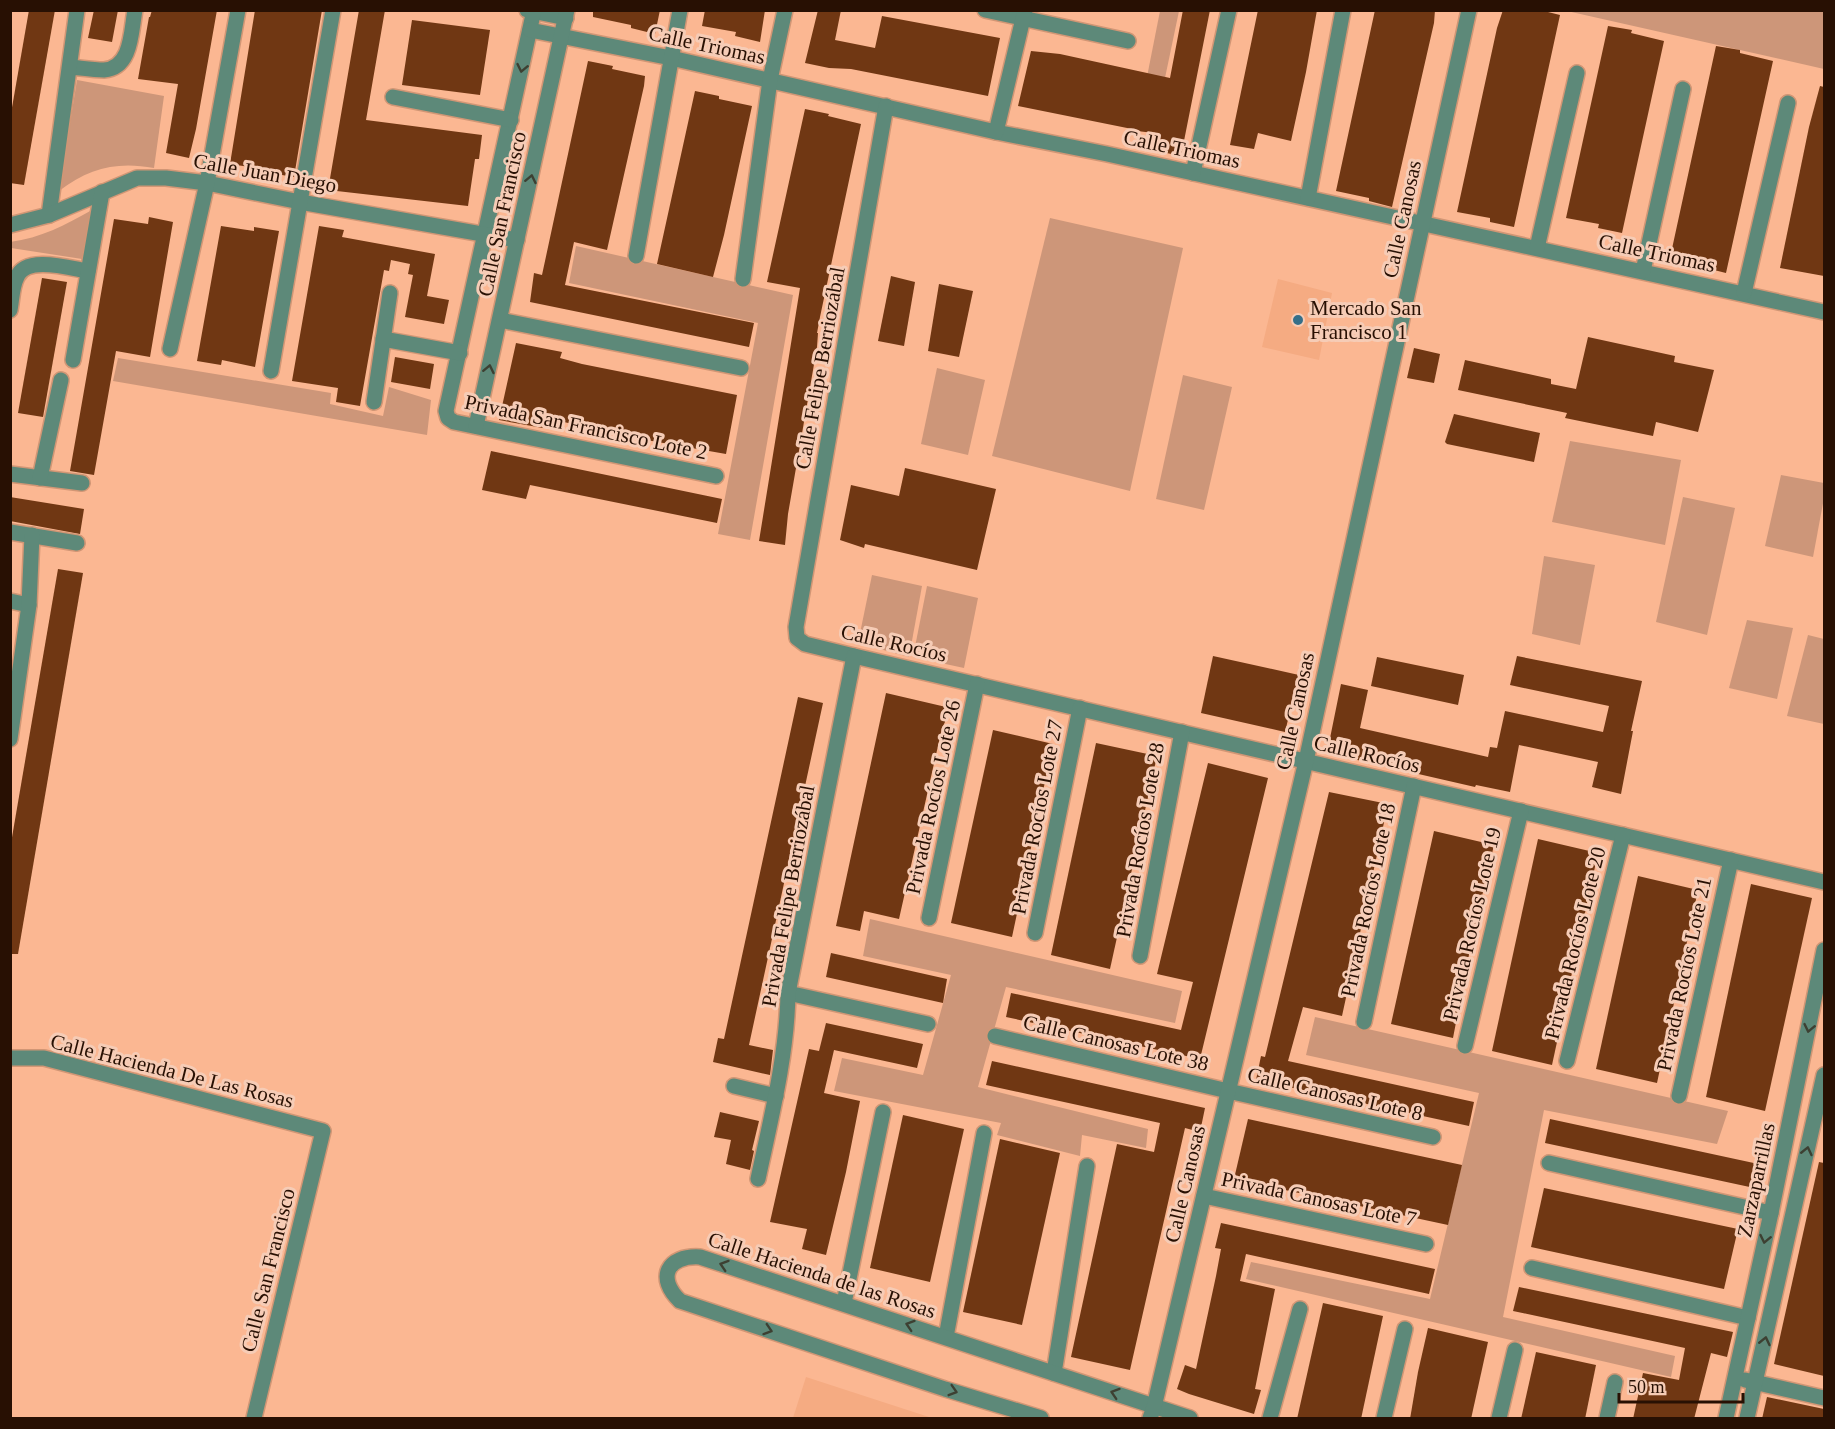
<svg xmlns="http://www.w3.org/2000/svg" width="1835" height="1429" font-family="'Times New Roman',serif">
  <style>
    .built { fill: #f5ab82 }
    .green { fill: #cd9679 }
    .building { fill: #703713 }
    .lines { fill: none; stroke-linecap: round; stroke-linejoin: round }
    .minor-casing { stroke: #d19675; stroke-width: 18 }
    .minor { stroke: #5d8979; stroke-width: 15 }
    .oneway { stroke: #3d4032 }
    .poi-dot { fill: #366f89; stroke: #f6ccb6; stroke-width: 2 }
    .labels { text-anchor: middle; stroke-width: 6; stroke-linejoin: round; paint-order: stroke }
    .street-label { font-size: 21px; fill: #281003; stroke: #f6ccb6 }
    .poi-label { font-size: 21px; fill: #281003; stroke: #f6ccb6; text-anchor: start }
  </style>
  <rect width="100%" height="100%" fill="#fbb792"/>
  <!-- built -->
  <g class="built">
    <path d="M1278,279L1332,293L1319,360L1262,347Z"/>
    <path d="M806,1377L932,1418H793Z"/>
  </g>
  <!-- green -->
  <g class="green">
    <path d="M1160,11H1179L1161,97L1144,92Z"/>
    <path d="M1567,11H1824V69Z"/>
    <path d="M77,80L164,96L154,168C117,161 89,168 59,191Z"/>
    <path d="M92,210L82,259L11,248L10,242C41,238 65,225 92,210Z"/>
    <path d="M1050,218L1183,248L1130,491L992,456Z"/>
    <path d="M576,246L793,295L750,540L718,534L758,323L569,283Z"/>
    <path d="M118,358L331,393L330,404L383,416L389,387L431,400L427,435L113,381Z"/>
    <path d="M937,368L985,380L968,455L921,444Z"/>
    <path d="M1183,375L1232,387L1204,510L1156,499Z"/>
    <path d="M1570,441L1681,460L1665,545L1552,522Z"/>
    <path d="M1781,475L1824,483V498L1813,557L1765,546Z"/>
    <path d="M1683,497L1735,508L1707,635L1656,622Z"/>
    <path d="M1544,556L1595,565L1580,645L1532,634Z"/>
    <path d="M872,575L922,586L909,657L858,643Z"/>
    <path d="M927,586L978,598L964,668L913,657Z"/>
    <path d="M1747,620L1793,628L1777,699L1729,688Z"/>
    <path d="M1808,635L1824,639V724L1787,716Z"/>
    <path d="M870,919L1182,991L1175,1023L1006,987L978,1087L1148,1129L1146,1148L1082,1135L1080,1156L997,1135L1001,1123L834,1091L842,1058L923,1075L951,975L863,956Z"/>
    <path d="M1315,1017L1728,1111L1717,1144L1544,1110L1503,1317L1675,1356L1671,1377L1246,1279L1251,1262L1430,1299L1479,1093L1306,1055Z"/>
  </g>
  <!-- building -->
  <g class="building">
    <path d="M29,10H55L24,185L10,183V119Z"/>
    <path d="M94,10H118L112,42L88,38Z"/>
    <path d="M152,10H217L196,129L189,158L166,153L178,84L138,79L149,17H150Z"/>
    <path d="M255,10H322L294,177L270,173V170L230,164Z"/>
    <path d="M359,10H385L366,120L482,135L479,159H475L468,206L328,190Z"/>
    <path d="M593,10H660L655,34L631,28V25L593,17Z"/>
    <path d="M705,10H765L760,42L735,36L736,32L702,26Z"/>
    <path d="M818,10H841L835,40L875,48L882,16L1000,38L988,96L851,69L829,68L805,63Z"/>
    <path d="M1183,10H1210L1181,156L1157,151L1159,135H1154V133L1137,131V130L1018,106L1031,51L1060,54L1170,78Z"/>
    <path d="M1258,10H1317L1306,72L1291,141L1258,133L1254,149L1230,145Z"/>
    <path d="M1375,10H1435L1434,23L1392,207L1369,201V198L1336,191Z"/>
    <path d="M1503,10H1540L1560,15L1514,227L1490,222V218L1457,212L1497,28Z"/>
    <path d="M412,20L490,30L480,95L402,85Z"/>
    <path d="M1608,26L1632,30L1631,33L1664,41L1622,233L1598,228L1599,224L1566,218Z"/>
    <path d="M1716,46L1740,50V53L1773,61L1726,273L1702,267L1703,264L1670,258Z"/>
    <path d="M588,61L613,66L612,69L645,76L644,86L607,250L574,242L565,285L754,323L749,347L530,302L534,273L542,275Z"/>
    <path d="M1820,86L1824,87V276L1780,268L1809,127Z"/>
    <path d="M695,91L719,96V99L752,106L724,235L713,277L657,264Z"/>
    <path d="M805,109L829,114L828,116L861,124L820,317L817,333H818L817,347L788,514L785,545L759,541L800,288L767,282Z"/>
    <path d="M149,217L173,222L150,357L116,351L94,475L70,471L114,219L148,224Z"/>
    <path d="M221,226L254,231V227L279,231L255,367L222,360L221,365L197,361Z"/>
    <path d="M319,226L344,230L342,237L435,254L427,296L449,300L444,324L405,317L413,275L408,274L410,264L391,260L389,271L384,270L360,406L336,402L338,388L292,381Z"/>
    <path d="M891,276L915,282L904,346L878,341Z"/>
    <path d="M42,278L67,282L43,417L18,413Z"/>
    <path d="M939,284L973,291L959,357L928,351Z"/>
    <path d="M1588,337L1675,356L1674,362L1714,370L1698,432L1656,422L1653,436L1565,418L1567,413L1458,390L1465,360L1551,379V384L1576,389Z"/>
    <path d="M516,343L562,352L560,358L582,364L737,395L726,454L635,438L546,418L543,428L499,420Z"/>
    <path d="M1414,348L1440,354L1434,383L1407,378Z"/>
    <path d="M395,357L434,364L430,389L391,382Z"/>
    <path d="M1454,414L1540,433L1534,462L1447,444L1445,442Z"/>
    <path d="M491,451L722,499L717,523L530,485L526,499L482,490Z"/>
    <path d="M905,468L996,489L977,570L865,544L864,548L840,540L851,485L899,496Z"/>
    <path d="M10,497L84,509L80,534L10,521Z"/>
    <path d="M58,569L83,573L18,954H10V849Z"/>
    <path d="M1213,656L1299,675L1285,732L1201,713Z"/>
    <path d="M1517,656L1642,681L1631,731H1633L1621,794L1592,787L1598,762L1519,745L1510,792L1476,785L1475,787L1327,753L1341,684L1368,690L1360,728L1488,757L1490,747L1497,748L1505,711L1603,732L1609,706L1510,685Z"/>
    <path d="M1377,657L1464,675L1458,705L1371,686Z"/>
    <path d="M886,693L946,707L945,722L942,728L899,919L864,911L860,931L836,926Z"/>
    <path d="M798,697L823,703L749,1045L773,1050L770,1075L713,1062L718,1038L724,1039Z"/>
    <path d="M993,730L1053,744L1012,937L951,923Z"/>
    <path d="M1096,743L1157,756L1110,969L1051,955Z"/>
    <path d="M1208,763L1268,778L1200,1059L1006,1017L1011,993L1181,1030L1193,982L1157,974Z"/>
    <path d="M1329,792L1388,804L1342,1016L1303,1007L1288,1061L1474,1102L1469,1126L1256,1080L1261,1056L1265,1057Z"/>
    <path d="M1434,831L1494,845L1472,939L1453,1038L1391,1024Z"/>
    <path d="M1538,839L1598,853L1552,1065L1492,1051Z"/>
    <path d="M1638,876L1698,890L1657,1083L1596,1069Z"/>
    <path d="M1751,884L1812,898L1765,1111L1706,1097Z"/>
    <path d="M831,953L947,979L943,1003L826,977Z"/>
    <path d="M826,1023L923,1044L917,1068L834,1050L824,1093L860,1101L846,1172L826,1255L802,1249L807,1229L770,1222L809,1049L819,1051Z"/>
    <path d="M992,1061L1205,1108L1200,1132L1185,1128L1130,1370L1071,1357L1117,1144L1154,1152L1160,1123L986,1085Z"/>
    <path d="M720,1112L759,1121L752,1150L754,1151L750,1170L726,1164L731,1140L714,1137Z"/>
    <path d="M903,1115L964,1129L930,1282L870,1268Z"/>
    <path d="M1248,1119L1462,1165L1448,1225L1234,1179Z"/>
    <path d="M1550,1119L1763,1165L1759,1189L1545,1143Z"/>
    <path d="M1000,1139L1060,1153L1022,1325L963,1312Z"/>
    <path d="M1819,1162L1824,1163V1376L1774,1364Z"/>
    <path d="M1544,1188L1738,1229L1724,1289L1531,1247Z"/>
    <path d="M1221,1223L1435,1269L1429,1294L1246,1254L1240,1281L1275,1289L1255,1389L1261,1390L1254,1414L1189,1394L1177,1389L1185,1365L1196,1369L1216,1276L1221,1249L1215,1248Z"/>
    <path d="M1519,1287L1733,1332L1727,1357L1711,1353L1694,1419H1633L1643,1373L1679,1380L1685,1348L1513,1311Z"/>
    <path d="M1323,1303L1383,1316L1361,1419H1297Z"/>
    <path d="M1428,1328L1488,1342L1471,1419H1410L1418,1372Z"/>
    <path d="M1536,1352L1596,1365L1585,1419H1521Z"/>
    <path d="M1767,1397L1824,1409V1419H1762Z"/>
  </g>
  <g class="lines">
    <!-- minor casing -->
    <g class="minor-casing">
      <g id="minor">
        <path d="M527,10L566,18"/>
        <path d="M534,10L446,411L448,418L454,422L716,476"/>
        <path d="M985,10L1128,41"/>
        <path d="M530,30L671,58L996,132L1107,154L1824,312"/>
        <path d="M70,67C81,68 93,70 104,70C132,68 131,31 135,10"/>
        <path d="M393,97L511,120"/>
        <path d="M886,106L796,627L797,638L805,644L854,656L1824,882"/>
        <path d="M996,132L1025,10"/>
        <path d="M1193,173L1229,10"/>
        <path d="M1308,198L1343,10"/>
        <path d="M49,215L77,10"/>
        <path d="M10,225L49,215L137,178H166L207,183L300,202L517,240"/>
        <path d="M1537,248L1577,73"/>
        <path d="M636,256L680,10"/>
        <path d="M1643,271L1683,89"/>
        <path d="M743,279L770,80L785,10"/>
        <path d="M1744,293L1788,103"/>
        <path d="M10,310C12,300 12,286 17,277C26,255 69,268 88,271"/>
        <path d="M500,320L741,368"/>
        <path d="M383,339L460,353"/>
        <path d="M170,349L207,183L238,10"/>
        <path d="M73,360L102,192"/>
        <path d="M271,371L333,10"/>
        <path d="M374,402L390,293"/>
        <path d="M476,426L567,10"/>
        <path d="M10,474L82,483"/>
        <path d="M40,478L61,380"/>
        <path d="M10,532L77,543"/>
        <path d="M10,601L29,605"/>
        <path d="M10,739L29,605L32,535"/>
        <path d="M929,918L977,684"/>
        <path d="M1035,933L1080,708"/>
        <path d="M1140,956L1182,732"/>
        <path d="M788,993L928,1024"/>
        <path d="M1364,1022L1414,786"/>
        <path d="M995,1036L1228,1091L1433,1137"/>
        <path d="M1465,1046L1521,811"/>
        <path d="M10,1058H44L323,1131L254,1418"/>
        <path d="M1567,1061L1623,835"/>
        <path d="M734,1086L776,1096"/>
        <path d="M1679,1096L1731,860"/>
        <path d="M1549,1163L1771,1213"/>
        <path d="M758,1179C771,1118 787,1056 788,993L854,656"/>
        <path d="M1204,1196L1426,1244"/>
        <path d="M1532,1268L1748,1318"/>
        <path d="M844,1303L883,1112"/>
        <path d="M946,1337L984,1133"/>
        <path d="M1054,1373L1087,1166"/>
        <path d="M1745,1380L1824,1398"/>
        <path d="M1041,1418L945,1389L680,1301C656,1278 667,1255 700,1257L1190,1418"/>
        <path d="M1150,1418L1154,1407L1306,761L1469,10"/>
        <path d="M1270,1418L1300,1309"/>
        <path d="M1384,1418L1405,1329"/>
        <path d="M1499,1418L1515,1350"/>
        <path d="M1607,1418L1615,1382"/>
        <path d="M1726,1418L1771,1213L1824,950"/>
        <path d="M1747,1418L1824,1075"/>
      </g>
    </g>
    <!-- minor -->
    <use href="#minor" class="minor"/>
  </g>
  <!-- one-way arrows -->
  <defs><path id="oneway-chevron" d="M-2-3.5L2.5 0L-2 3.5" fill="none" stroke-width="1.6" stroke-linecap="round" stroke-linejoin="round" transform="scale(1.5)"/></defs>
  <g class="oneway">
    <use href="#oneway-chevron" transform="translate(522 68) rotate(102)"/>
    <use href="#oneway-chevron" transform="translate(531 179) rotate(-78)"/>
    <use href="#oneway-chevron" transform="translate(489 369) rotate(-78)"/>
    <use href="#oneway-chevron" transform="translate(1809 1028) rotate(102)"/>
    <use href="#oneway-chevron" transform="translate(1807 1151) rotate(-77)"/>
    <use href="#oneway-chevron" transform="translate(1765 1239) rotate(102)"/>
    <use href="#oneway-chevron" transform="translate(724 1265) rotate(-162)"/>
    <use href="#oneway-chevron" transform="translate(910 1325) rotate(-162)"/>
    <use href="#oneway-chevron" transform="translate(768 1330) rotate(18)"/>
    <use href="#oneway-chevron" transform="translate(1765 1341) rotate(-77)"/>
    <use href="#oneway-chevron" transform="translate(953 1391) rotate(17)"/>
    <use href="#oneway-chevron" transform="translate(1115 1393) rotate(-162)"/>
  </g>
  <!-- markers -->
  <circle class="poi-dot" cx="1298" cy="320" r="6"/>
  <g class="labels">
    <!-- street labels -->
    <g class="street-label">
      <text transform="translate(707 45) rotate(12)" y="7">Calle Triomas</text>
      <text transform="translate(1182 149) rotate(12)" y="7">Calle Triomas</text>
      <text transform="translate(265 173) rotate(10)" y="7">Calle Juan Diego</text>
      <text transform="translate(502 214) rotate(-78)" y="7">Calle San Francisco</text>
      <text transform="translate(1402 219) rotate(-78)" y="7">Calle Canosas</text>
      <text transform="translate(1657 253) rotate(12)" y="7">Calle Triomas</text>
      <text transform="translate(820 368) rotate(-80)" y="7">Calle Felipe Berriozábal</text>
      <text transform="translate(586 427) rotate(12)" y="7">Privada San Francisco Lote 2</text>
      <text transform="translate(894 643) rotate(13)" y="7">Calle Rocíos</text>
      <text transform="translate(1295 711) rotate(-78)" y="7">Calle Canosas</text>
      <text transform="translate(1367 754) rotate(13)" y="7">Calle Rocíos</text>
      <text transform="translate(933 797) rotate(-78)" y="7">Privada Rocíos Lote 26</text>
      <text transform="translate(1037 817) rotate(-79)" y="7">Privada Rocíos Lote 27</text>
      <text transform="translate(1140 840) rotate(-80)" y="7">Privada Rocíos Lote 28</text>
      <text transform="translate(788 896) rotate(-80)" y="7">Privada Felipe Berriozábal</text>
      <text transform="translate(1368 900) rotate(-78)" y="7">Privada Rocíos Lote 18</text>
      <text transform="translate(1472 924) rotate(-77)" y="7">Privada Rocíos Lote 19</text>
      <text transform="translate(1575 943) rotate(-76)" y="7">Privada Rocíos Lote 20</text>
      <text transform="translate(1684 974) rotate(-78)" y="7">Privada Rocíos Lote 21</text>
      <text transform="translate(1116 1043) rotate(13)" y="7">Calle Canosas Lote 38</text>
      <text transform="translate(172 1071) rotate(14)" y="7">Calle Hacienda De Las Rosas</text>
      <text transform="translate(1335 1094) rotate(13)" y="7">Calle Canosas Lote 8</text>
      <text transform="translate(1756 1180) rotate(-78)" y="7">Zarzaparrillas</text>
      <text transform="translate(1185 1184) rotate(-77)" y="7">Calle Canosas</text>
      <text transform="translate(1319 1199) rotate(12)" y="7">Privada Canosas Lote 7</text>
      <text transform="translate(268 1270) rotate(-76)" y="7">Calle San Francisco</text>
      <text transform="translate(822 1275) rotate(18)" y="7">Calle Hacienda de las Rosas</text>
    </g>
    <!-- poi labels -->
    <g class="poi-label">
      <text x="1310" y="315">Mercado San<tspan x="1310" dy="24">Francisco 1</tspan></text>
    </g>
  </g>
  <!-- border -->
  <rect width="1835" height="1429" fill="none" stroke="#281003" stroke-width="24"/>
  <!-- scale -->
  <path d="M1619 1393v9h124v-9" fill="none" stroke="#281003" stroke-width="3"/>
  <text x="1628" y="1393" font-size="18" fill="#281003" stroke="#f6ccb6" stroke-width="4.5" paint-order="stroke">50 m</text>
</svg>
